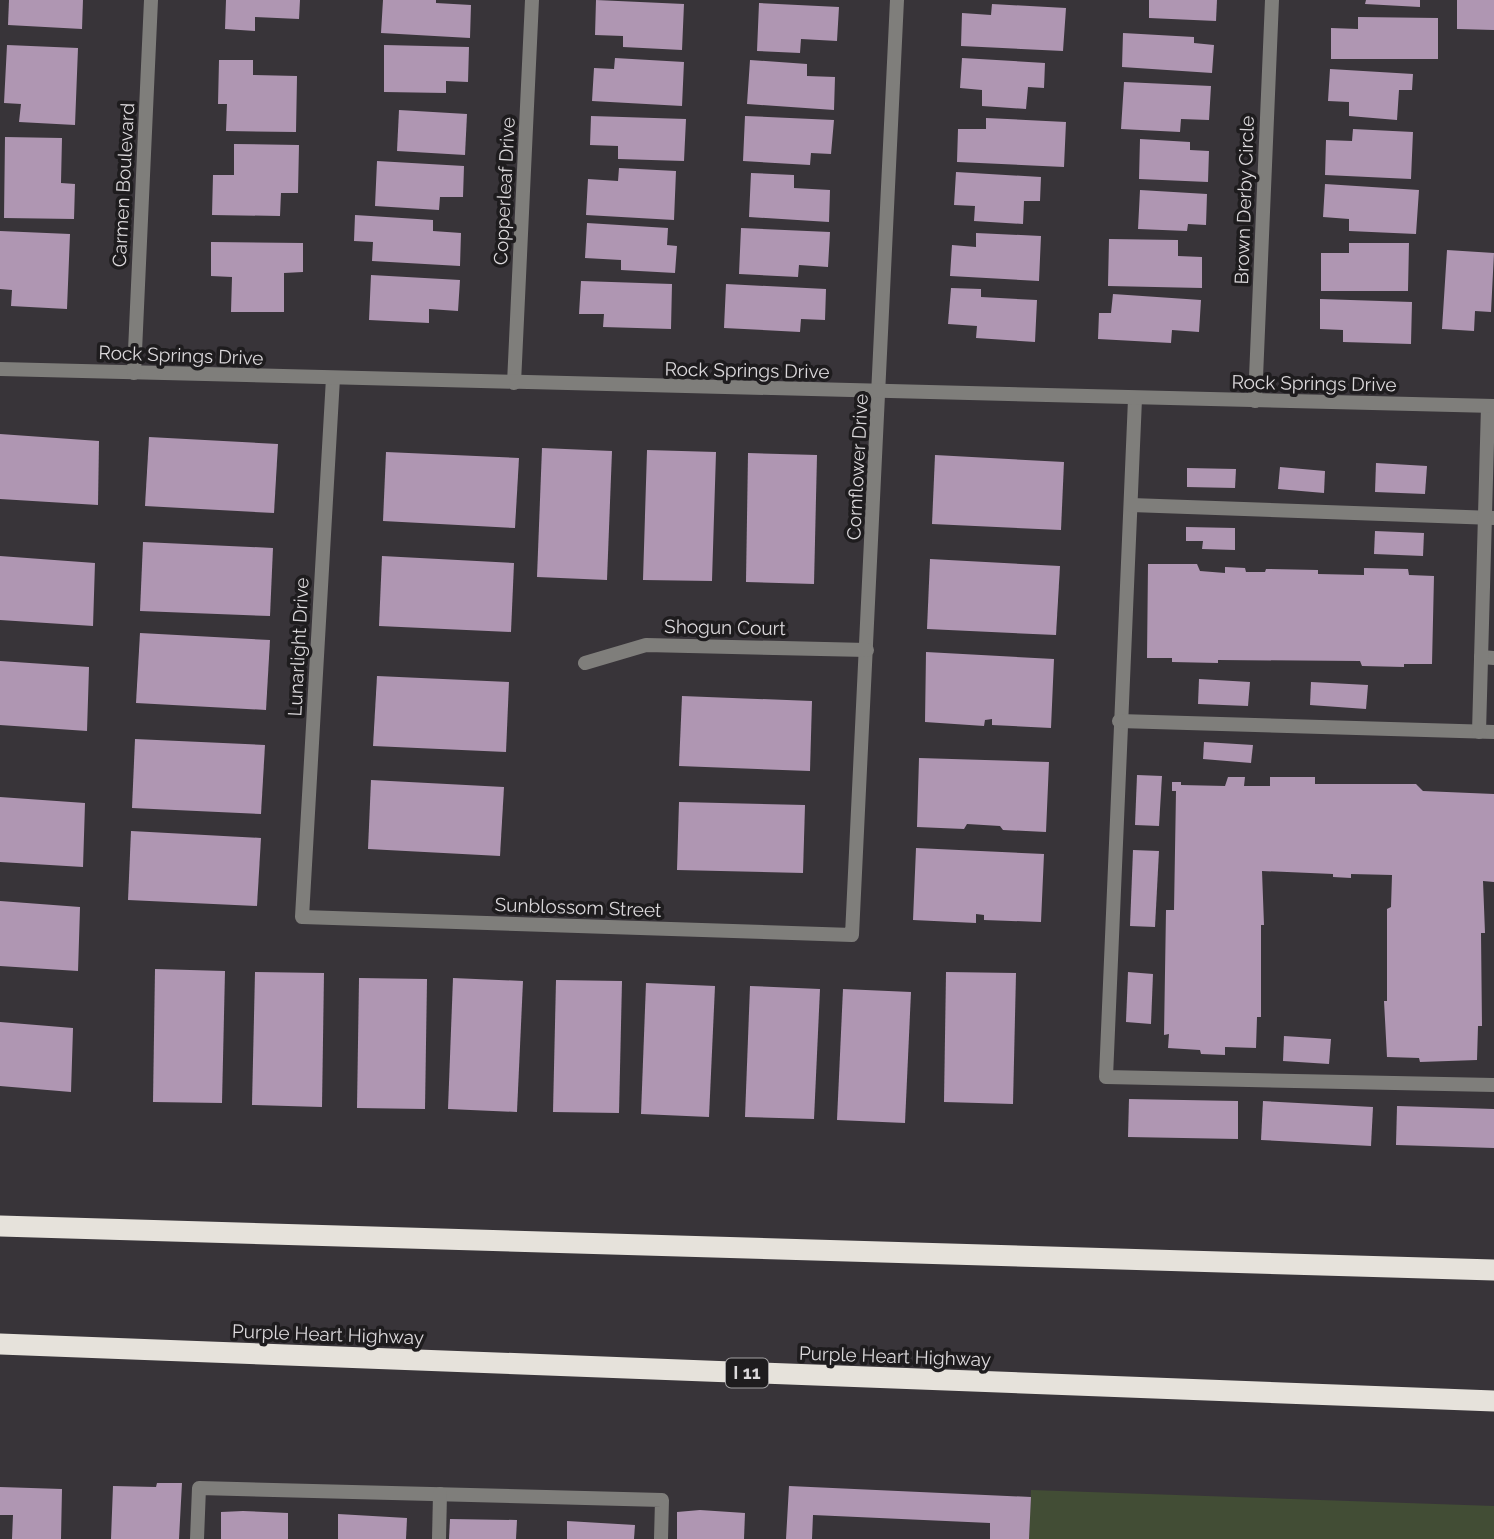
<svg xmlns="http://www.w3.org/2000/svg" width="1494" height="1539" font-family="Raleway,sans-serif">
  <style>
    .green { fill: #424d35 }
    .building { fill: #af96b2 }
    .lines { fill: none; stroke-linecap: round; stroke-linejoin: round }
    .service { stroke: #7f7e7b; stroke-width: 14 }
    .minor { stroke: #7f7e7b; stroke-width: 14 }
    .tertiary { stroke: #7f7e7b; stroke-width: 14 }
    .motorway { stroke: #e6e2db; stroke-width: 21 }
    .labels { text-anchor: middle; stroke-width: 7; stroke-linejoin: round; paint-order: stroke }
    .shield { fill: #1e1c1e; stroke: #a2a0a2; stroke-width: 2 }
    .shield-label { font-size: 18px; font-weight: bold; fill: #dbd8db }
    .street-label { font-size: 19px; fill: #dbd8db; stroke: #1e1c1e }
  </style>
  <rect width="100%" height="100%" fill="#383439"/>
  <!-- green -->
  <path class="green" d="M1031,1490L1494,1506V1539H1029Z"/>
  <!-- building -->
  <g class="building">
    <path d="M9,0H83L82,29L8,25Z"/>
    <path d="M226,0H300L299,19L255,17V31L225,29Z"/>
    <path d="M383,0H436V3L471,5L470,38L381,33Z"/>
    <path d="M596,0L684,4L682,50L623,47V36L595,35Z"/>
    <path d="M1149,0H1217L1216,21L1149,18Z"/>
    <path d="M1366,0H1420V7L1365,4Z"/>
    <path d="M1457,0H1494V30L1457,29Z"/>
    <path d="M759,3L839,7L837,41L801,39L800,53L757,51Z"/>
    <path d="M992,4L1066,8L1063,51L961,46L962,13L991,15Z"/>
    <path d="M1358,17L1438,18V59H1331V28L1358,29Z"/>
    <path d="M1123,33L1194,37V43L1214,45L1212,73L1122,67Z"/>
    <path d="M7,45L78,48L75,125L19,122L21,104L4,103Z"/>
    <path d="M384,45L469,47L468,82L446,81V93L384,92Z"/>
    <path d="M615,58L684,62L682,106L592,101L594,68L614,69Z"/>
    <path d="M962,58L1045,63L1044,88L1028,87L1026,109L982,106V90L960,88Z"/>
    <path d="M219,60H253V75L297,76L296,132L226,131L227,104H218Z"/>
    <path d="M750,60L807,64V76L835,77L834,110L747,104Z"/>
    <path d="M1330,69L1413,74L1412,90H1399L1397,120L1349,116V102L1328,101Z"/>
    <path d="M1124,82L1211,86L1209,120L1181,119L1180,132L1121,129Z"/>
    <path d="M399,110L467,114L465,155L397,151Z"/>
    <path d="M591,116L686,119L684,161L618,159V146L590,145Z"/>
    <path d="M745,116L834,120L831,154L811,153L810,165L743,161Z"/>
    <path d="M986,118L1066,122L1064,167L957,162L958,129H986Z"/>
    <path d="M1353,129L1413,132L1411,179L1325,175L1326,140L1352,141Z"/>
    <path d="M5,137L62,138L61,183L75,184L74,219L4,218Z"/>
    <path d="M1140,139L1190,142V150L1209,151L1208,182L1139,179Z"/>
    <path d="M234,144L299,145L298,193H281L280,216L212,215L213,175H234Z"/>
    <path d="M377,161L464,166L463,197H440L439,210L375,206Z"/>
    <path d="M619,168L676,171L674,220L586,215L588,179L618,181Z"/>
    <path d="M956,172L1041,177L1040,201H1024L1023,224L974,221L975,206L954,205Z"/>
    <path d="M751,173L794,175V188L830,190L829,222L749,217Z"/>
    <path d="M1325,184L1419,190L1416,234L1349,231V219L1323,217Z"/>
    <path d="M1140,190L1207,194L1206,225L1188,224L1187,231L1138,229Z"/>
    <path d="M355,215L433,220V231L461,233L460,266L372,261L373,242L354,241Z"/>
    <path d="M587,223L668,228L667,245L677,246L675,273L621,270V260L585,258Z"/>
    <path d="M741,228L830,232L828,267L799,265L798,277L739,274Z"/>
    <path d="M0,231L70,234L67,309L11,306L12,290L0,289Z"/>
    <path d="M976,233L1041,236L1039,281L950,276L952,245L976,247Z"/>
    <path d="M1109,239L1178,240V256L1202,257V288L1108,286Z"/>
    <path d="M211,242L303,243V272L284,273V312H231L232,277L211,276Z"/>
    <path d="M1349,243H1409L1408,291H1321V253H1349Z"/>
    <path d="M1447,250L1494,253L1491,312L1475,311L1474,331L1442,329Z"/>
    <path d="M371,275L460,280L458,311L429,309V323L369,320Z"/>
    <path d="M581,281L672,284L671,329L603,327L604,314H579Z"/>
    <path d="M726,284L826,289L825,320L801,319L800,332L724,328Z"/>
    <path d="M951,288L981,289V297L1037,300L1035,342L976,338L977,326L948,324Z"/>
    <path d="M1113,294L1201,300L1199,332L1172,330L1171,343L1098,339L1099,313H1111Z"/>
    <path d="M1320,299L1412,302L1411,344L1343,342V330L1320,329Z"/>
    <path d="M0,434L99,441L98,505L0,499Z"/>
    <path d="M149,437L278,444L274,513L145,506Z"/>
    <path d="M542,448L612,451L607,580L537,577Z"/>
    <path d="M647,450L716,452L712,581L643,580Z"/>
    <path d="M386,452L519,458L515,528L383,521Z"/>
    <path d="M748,453L817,455L814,584L746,582Z"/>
    <path d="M935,455L1064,462L1061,530L932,524Z"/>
    <path d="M1376,463L1427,466L1425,494L1375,492Z"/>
    <path d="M1280,467L1325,471L1324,493L1278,489Z"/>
    <path d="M1187,468L1236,469L1235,488L1187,487Z"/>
    <path d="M1186,527L1235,528V550L1202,549L1203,541H1186Z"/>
    <path d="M1375,531L1424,533L1423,556L1374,554Z"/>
    <path d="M143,542L273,548L270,616L140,611Z"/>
    <path d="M0,556L95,563L93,626L0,620Z"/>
    <path d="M382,556L514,563L511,632L379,626Z"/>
    <path d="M930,559L1060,566L1056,635L927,629Z"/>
    <path d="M1148,564H1197L1200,571L1225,573V567L1245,568L1246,572H1265L1266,569L1318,570V574L1364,575V568L1408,569L1409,575L1434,576L1432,664H1404V667L1362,666L1360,661L1218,660V663L1172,662V658H1147Z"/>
    <path d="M140,633L270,640L266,710L136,703Z"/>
    <path d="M926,652L1054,659L1051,728L992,725V719L985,720L984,726L925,722Z"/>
    <path d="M0,661L89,667L87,731L0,725Z"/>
    <path d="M377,676L509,682L506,752L373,746Z"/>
    <path d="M1199,679L1250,682L1248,706L1198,704Z"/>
    <path d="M1311,682L1368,685L1366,709L1310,705Z"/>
    <path d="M682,696L812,701L810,771L679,766Z"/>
    <path d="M135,739L265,745L261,814L132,808Z"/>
    <path d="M1204,742L1253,745L1251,763L1203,759Z"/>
    <path d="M919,758L1049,762L1046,832L1003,830L1000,826L967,824L964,829L917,827Z"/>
    <path d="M1137,775L1162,776L1159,826L1135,825Z"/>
    <path d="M1228,777H1245L1244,786H1270V777H1315V784H1416L1423,791L1494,794V882L1483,881L1485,933H1481L1482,1026H1478L1477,1060L1420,1062L1419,1058L1387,1057L1384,1001H1387V909L1391,907L1392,875L1351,874V878L1333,877V874L1262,871L1264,925H1261V1017H1257L1256,1048L1225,1047V1055L1201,1054L1200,1050L1168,1048L1169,1034L1164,1035L1166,910H1174L1176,791H1172V782H1181V785L1225,786Z"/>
    <path d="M371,780L504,787L500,856L368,849Z"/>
    <path d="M0,797L85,803L83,867L0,862Z"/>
    <path d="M679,802L805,805L803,873L677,870Z"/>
    <path d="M131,831L261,838L257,906L128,900Z"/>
    <path d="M916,848L1044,854L1041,922L984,920V915L976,914V923L913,920Z"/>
    <path d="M1133,850L1159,851L1155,927L1130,926Z"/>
    <path d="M0,901L80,907L78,971L0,966Z"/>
    <path d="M155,969L225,971L222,1103L153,1102Z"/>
    <path d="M255,972L324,973L322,1107L252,1105Z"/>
    <path d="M946,972L1016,973L1013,1104L944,1102Z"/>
    <path d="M1128,972L1153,974L1151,1024L1126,1022Z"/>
    <path d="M359,978L427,979L425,1109L357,1108Z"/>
    <path d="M453,978L523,981L517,1112L448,1109Z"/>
    <path d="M556,980L622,981L619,1113L553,1112Z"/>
    <path d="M646,983L715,986L709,1117L641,1114Z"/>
    <path d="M750,986L820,989L814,1119L745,1117Z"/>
    <path d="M843,989L911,992L905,1123L837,1120Z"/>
    <path d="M0,1022L73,1028L71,1092L0,1086Z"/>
    <path d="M1284,1036L1331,1039L1329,1064L1283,1061Z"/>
    <path d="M1129,1099L1238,1101V1139L1128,1137Z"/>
    <path d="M1263,1101L1373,1107L1371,1146L1261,1140Z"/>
    <path d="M1397,1106L1494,1109V1148L1396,1145Z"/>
    <path d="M157,1483H182L179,1539H111L113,1486L156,1487Z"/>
    <path d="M789,1486L1031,1497L1029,1539H990V1523L813,1515L812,1539H786Z"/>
    <path d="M0,1487L62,1489L61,1539H12L13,1515H0Z"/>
    <path d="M700,1510L745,1513L744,1539H677V1512Z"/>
    <path d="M243,1511L288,1513V1539H221V1512Z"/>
    <path d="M338,1514L407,1518L406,1539H338Z"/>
    <path d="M450,1519L517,1520L516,1539H449Z"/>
    <path d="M567,1521L635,1525L634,1539H567Z"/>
  </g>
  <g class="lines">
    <!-- service -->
    <g class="service">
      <path d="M1481,657L1494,658"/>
      <path d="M197,1539L199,1488L662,1500L661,1539"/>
      <path d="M439,1539L440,1494"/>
    </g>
    <!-- minor -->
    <g class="minor">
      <path d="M333,378L302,917L852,935L897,0"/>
      <path d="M514,383L532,0"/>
      <path d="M1135,399L1106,1077L1494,1085"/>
      <path d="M1255,401L1272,0"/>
      <path d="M1131,505L1494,518"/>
      <path d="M585,663L646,645L867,650"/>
      <path d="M1119,721L1494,732"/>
      <path d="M1479,732L1488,406"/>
    </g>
    <!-- tertiary -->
    <g class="tertiary">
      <path d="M0,369L1494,406"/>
      <path d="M134,373L151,0"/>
    </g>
    <!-- motorway -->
    <g class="motorway">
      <path d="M0,1226L1494,1270"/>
      <path d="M0,1344L1494,1401"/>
    </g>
  </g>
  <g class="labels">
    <!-- shield labels -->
    <rect class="shield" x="726" y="1358.5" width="42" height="29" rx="5"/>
    <g class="shield-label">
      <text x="747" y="1379">I 11</text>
    </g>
    <!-- street labels -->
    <g class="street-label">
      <text transform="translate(123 185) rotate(-87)" y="7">Carmen Boulevard</text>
      <text transform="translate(504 191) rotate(-87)" y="7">Copperleaf Drive</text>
      <text transform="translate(1244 200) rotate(-88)" y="7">Brown Derby Circle</text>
      <text transform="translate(181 355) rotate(2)" y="7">Rock Springs Drive</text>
      <text transform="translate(747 370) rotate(1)" y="7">Rock Springs Drive</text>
      <text transform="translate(1314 383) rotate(1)" y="7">Rock Springs Drive</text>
      <text transform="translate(857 467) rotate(-87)" y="7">Cornflower Drive</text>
      <text transform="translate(725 627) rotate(1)" y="7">Shogun Court</text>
      <text transform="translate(298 647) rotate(-87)" y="7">Lunarlight Drive</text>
      <text transform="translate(578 907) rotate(2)" y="7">Sunblossom Street</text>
      <text transform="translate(328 1334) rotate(2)" y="7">Purple Heart Highway</text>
      <text transform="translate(895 1356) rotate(2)" y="7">Purple Heart Highway</text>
    </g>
  </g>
</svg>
